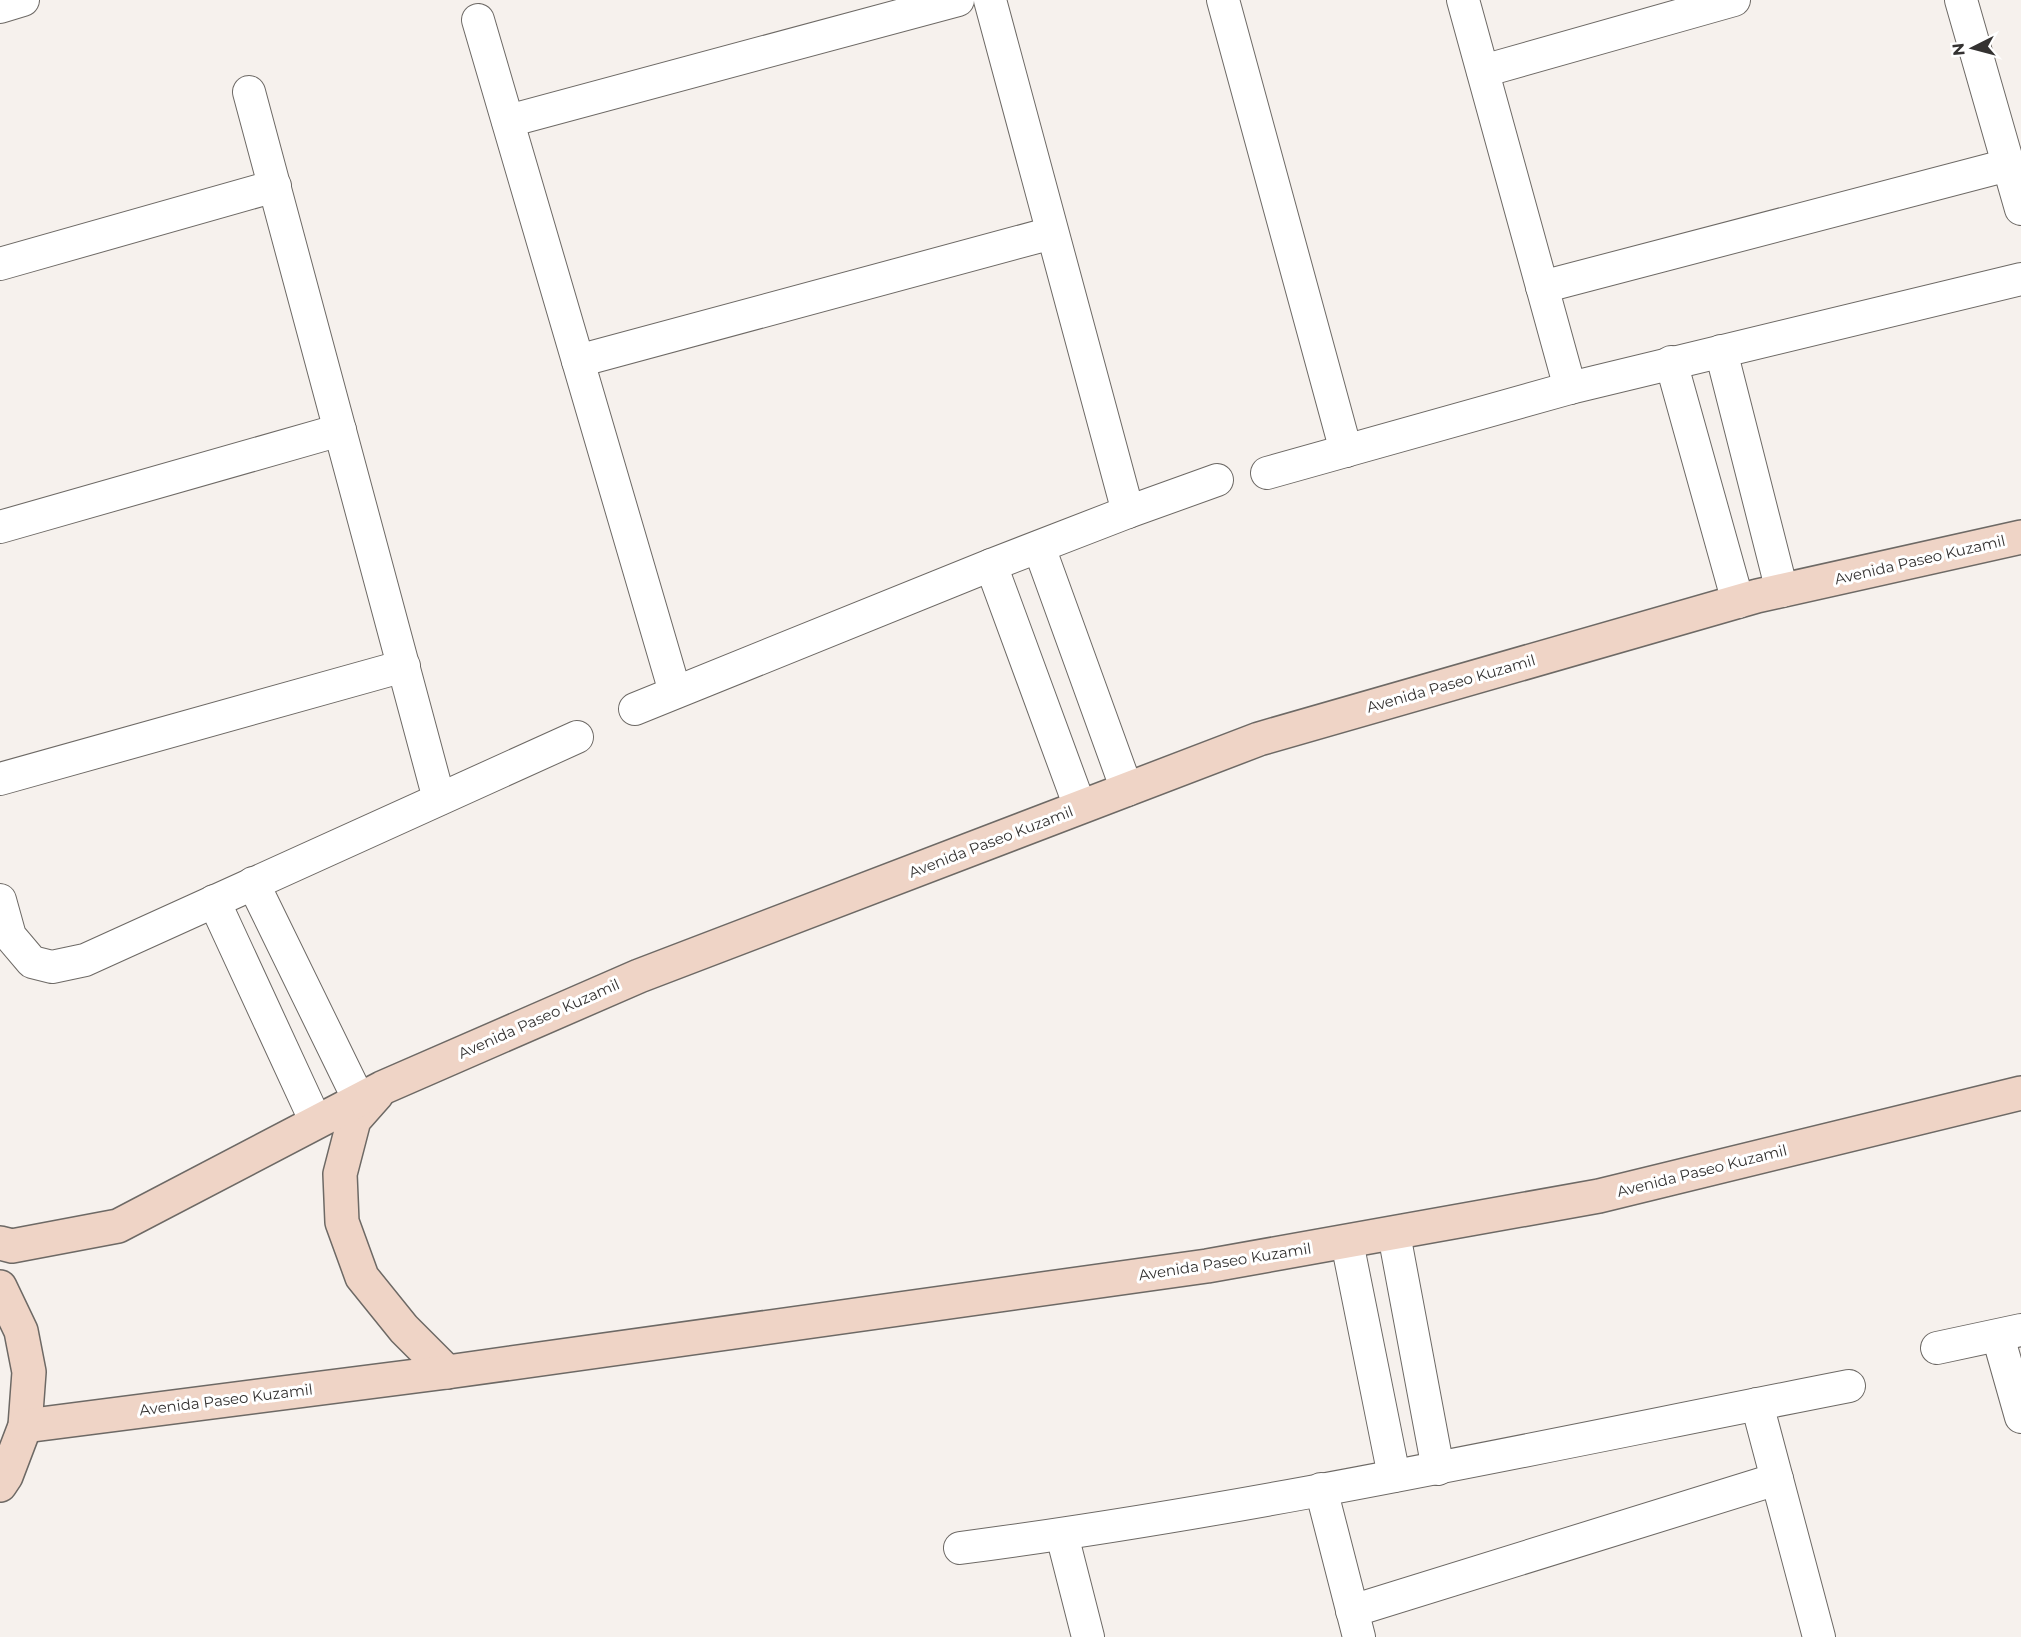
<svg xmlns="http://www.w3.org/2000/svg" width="2021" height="1637" font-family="Montserrat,sans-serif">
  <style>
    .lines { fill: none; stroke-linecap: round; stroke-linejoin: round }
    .minor-casing { stroke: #6d6965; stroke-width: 34 }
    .secondary-casing { stroke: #6d6965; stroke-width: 36 }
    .minor { stroke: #fff; stroke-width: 32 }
    .secondary { stroke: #efd4c6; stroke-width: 33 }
    .labels { text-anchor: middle; stroke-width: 6; stroke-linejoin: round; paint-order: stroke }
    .street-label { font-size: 15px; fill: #343231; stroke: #fff }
  </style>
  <rect width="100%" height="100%" fill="#f6f1ed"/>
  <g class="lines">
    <!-- minor casing -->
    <g class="minor-casing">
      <g id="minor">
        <path d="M990,0L1128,512"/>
        <path d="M1223,0L1346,451"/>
        <path d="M1463,0L1570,388"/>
        <path d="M1961,0L2021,209"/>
        <path d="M0,7L23,0"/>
        <path d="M478,20L675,692"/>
        <path d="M1483,71L1734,0"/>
        <path d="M249,92L439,799"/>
        <path d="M508,121L958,0"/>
        <path d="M0,264L275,186"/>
        <path d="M1542,287L2008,165"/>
        <path d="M1721,351L1782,591"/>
        <path d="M578,361L1052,233"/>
        <path d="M1671,362L1738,602"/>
        <path d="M1267,473L1570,388L2021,279"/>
        <path d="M0,527L340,430"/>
        <path d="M1039,547L1127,790"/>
        <path d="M991,565L1080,807"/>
        <path d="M635,709L991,565L1128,512L1217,480"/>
        <path d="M0,779L404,666"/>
        <path d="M253,883L359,1100"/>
        <path d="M0,900L10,936L32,962L52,967L85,960L577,737"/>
        <path d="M214,901L316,1122"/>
        <path d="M1394,1234L1438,1469"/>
        <path d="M1347,1242L1394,1476"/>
        <path d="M1998,1336L2021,1417"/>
        <path d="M1937,1348L2021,1330"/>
        <path d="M1757,1404L1819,1637"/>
        <path d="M1321,1489L1359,1637"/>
        <path d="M1062,1535L1088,1637"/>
        <path d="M960,1548C1258,1509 1553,1444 1849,1386"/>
        <path d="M1352,1611L1777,1479"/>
      </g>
    </g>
    <!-- secondary casing -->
    <g class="secondary-casing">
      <g id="secondary">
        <path d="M377,1094L354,1120L340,1174L342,1222L362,1277L404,1329L447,1372"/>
        <path d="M0,1243L12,1246L118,1226L382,1088L639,976L1259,739L1757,596L2021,537"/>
        <path d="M0,1287L21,1331L29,1372L25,1426L6,1476L0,1485"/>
        <path d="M25,1426L447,1372L1207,1266L1599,1196L2021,1093"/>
      </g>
    </g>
    <!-- minor -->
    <use href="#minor" class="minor"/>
    <!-- secondary -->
    <use href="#secondary" class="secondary"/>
  </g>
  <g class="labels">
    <!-- street labels -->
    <g class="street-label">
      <text transform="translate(1920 560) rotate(-13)" y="5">Avenida Paseo Kuzamil</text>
      <text transform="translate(1451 684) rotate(-16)" y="5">Avenida Paseo Kuzamil</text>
      <text transform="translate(991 842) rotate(-21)" y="5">Avenida Paseo Kuzamil</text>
      <text transform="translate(539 1019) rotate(-24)" y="5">Avenida Paseo Kuzamil</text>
      <text transform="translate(1702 1171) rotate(-14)" y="5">Avenida Paseo Kuzamil</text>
      <text transform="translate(1225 1262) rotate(-9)" y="5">Avenida Paseo Kuzamil</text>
      <text transform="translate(226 1400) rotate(-7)" y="5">Avenida Paseo Kuzamil</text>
    </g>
  </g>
  <!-- north arrow -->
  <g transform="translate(1973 48) rotate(264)" stroke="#ffffff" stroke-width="4.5" paint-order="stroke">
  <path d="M0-4.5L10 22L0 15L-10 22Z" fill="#343231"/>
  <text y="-9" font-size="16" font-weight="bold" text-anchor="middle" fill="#343231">N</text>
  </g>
</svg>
